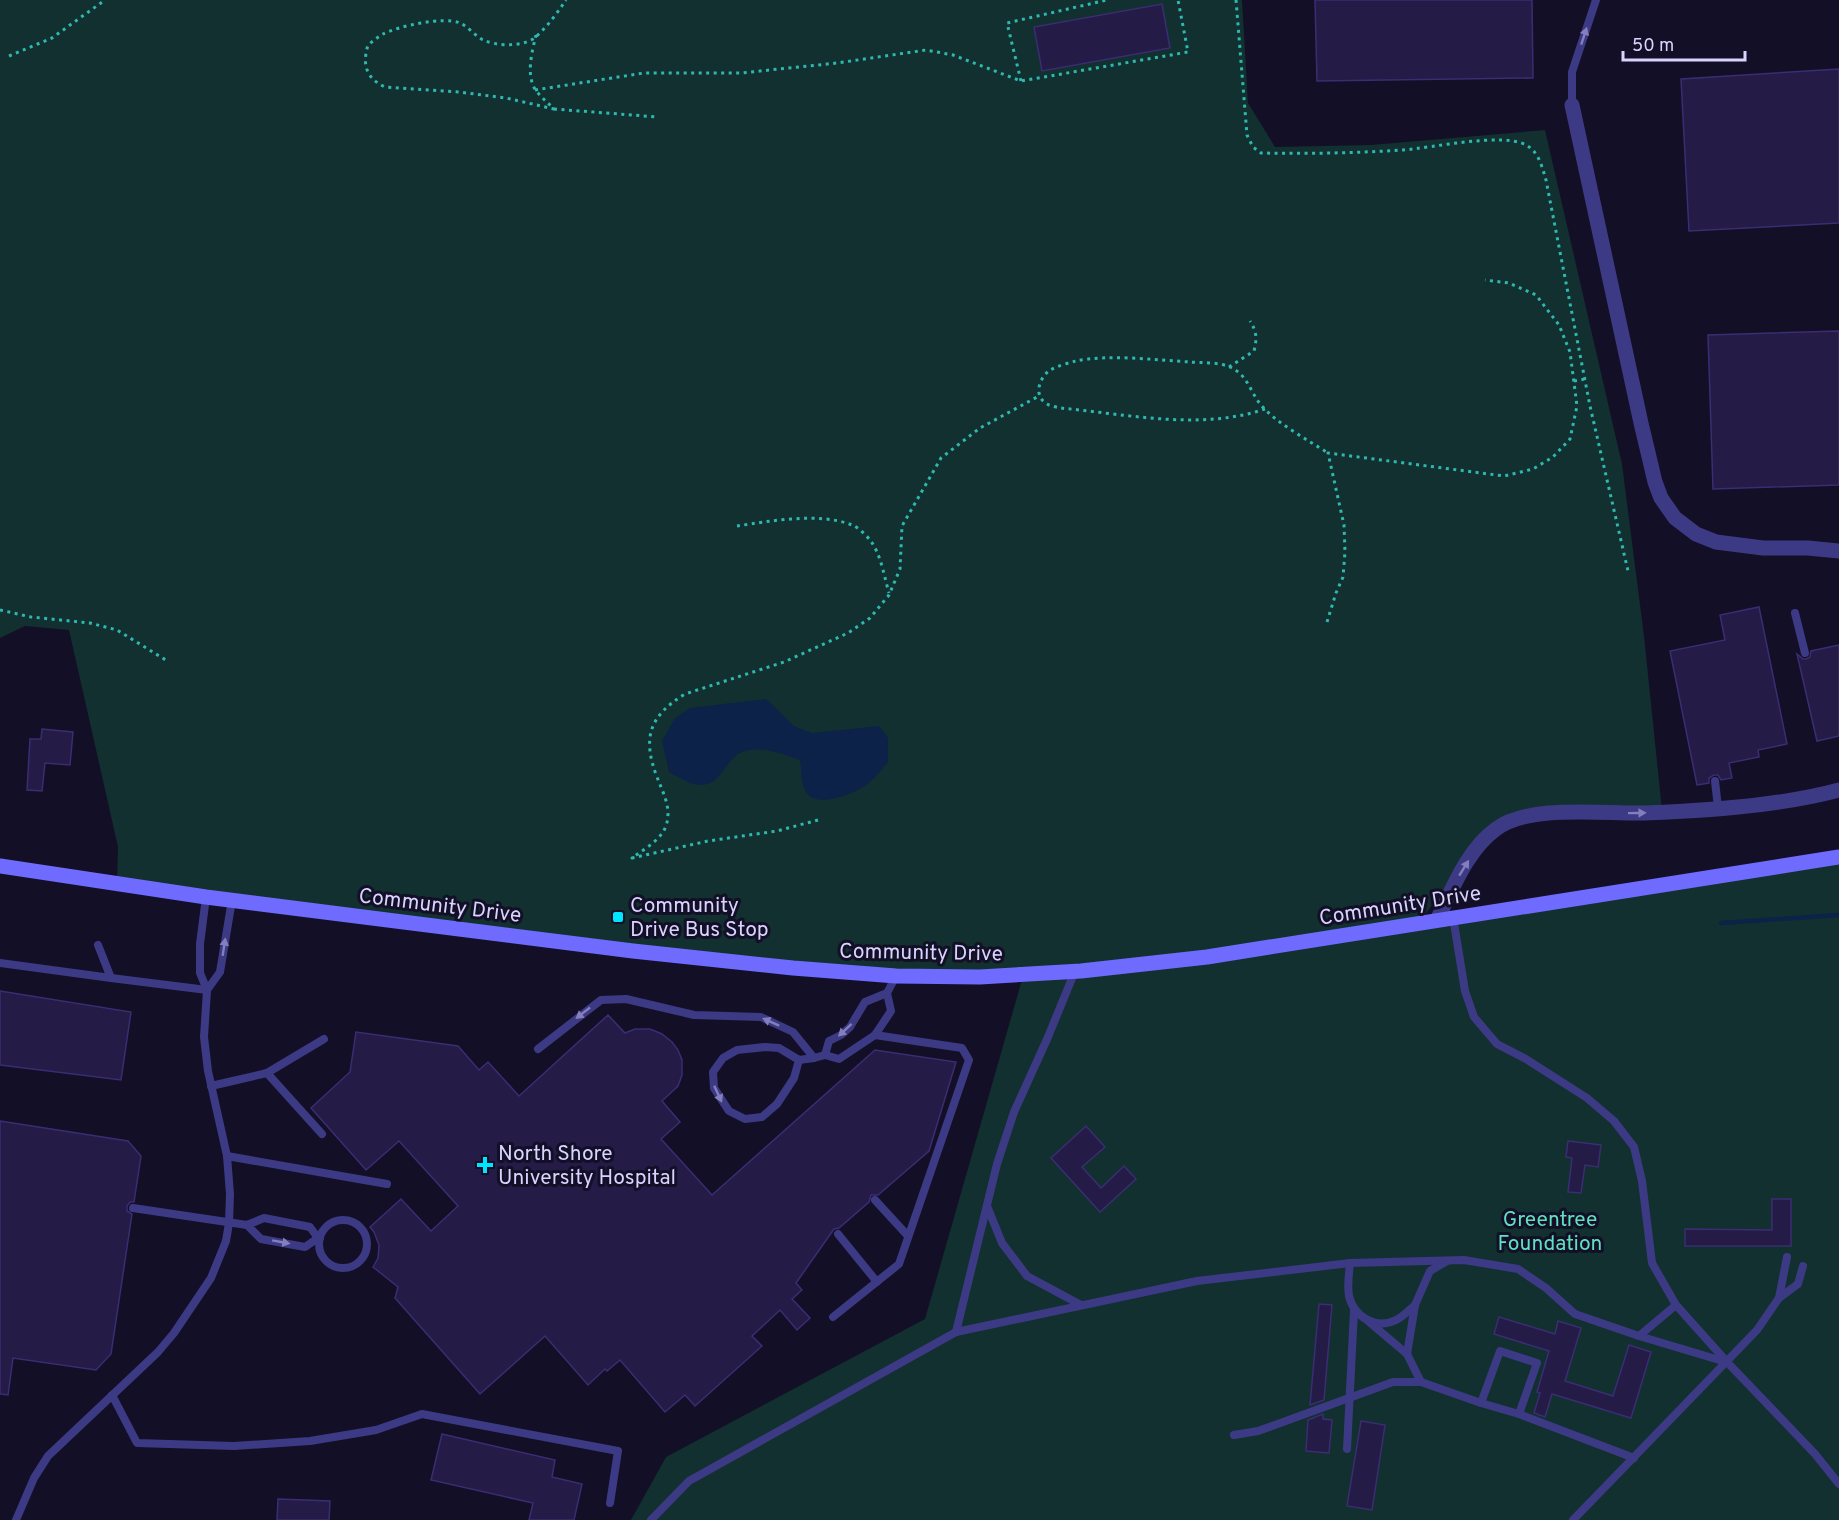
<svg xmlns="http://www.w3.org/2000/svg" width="1839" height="1520" font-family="Overpass,sans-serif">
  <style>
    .green { fill: #12302f }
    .water { fill: #0c2248 }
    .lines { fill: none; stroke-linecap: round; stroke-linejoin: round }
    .stream { stroke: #0c2248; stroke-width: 4.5 }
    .building { fill: #241b47; stroke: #3b2d73; stroke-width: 1.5 }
    .path { stroke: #2fb8b0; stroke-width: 3; stroke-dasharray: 3 4.5; stroke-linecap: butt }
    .lane { stroke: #3d3a85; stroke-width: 8 }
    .street { stroke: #3d3a85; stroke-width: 15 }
    .secondary { stroke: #6f6bff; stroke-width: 15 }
    .oneway { fill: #837fbc }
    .poi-dot { fill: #00e5ff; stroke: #130f26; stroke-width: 2 }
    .labels { text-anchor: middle; stroke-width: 6; stroke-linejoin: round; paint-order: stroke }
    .street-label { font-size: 21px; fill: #d9d4ff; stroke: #130f26 }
    .poi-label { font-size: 21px; fill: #d9d4ff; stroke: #130f26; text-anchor: start }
    .park-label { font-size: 21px; fill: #5fe0c0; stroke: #130f26 }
  </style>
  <rect width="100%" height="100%" fill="#130f26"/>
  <!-- green -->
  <path class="green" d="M0,0H1242L1248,103L1275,147L1371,145L1545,130L1622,464L1644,636L1662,810L1546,811L1479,844L1420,921L1839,855V1520H631L666,1457L925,1319L1025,969L968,972L834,970L117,883L118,847L69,630L25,626L0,638Z"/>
  <!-- water -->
  <path class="water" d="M766,699L794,726L812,733L879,726L888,738V762C881,770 874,780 865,786C852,794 816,809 806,792C800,782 802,770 800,760C783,754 763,746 745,751C721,758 724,793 690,783C683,780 676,776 669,772L662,741L675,718L690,708Z"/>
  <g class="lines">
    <!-- stream -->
    <path class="stream" d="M1721,923L1839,915"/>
  </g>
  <!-- building -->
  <g class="building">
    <path d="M1315,0H1532L1533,78L1317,81Z"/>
    <path d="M1162,4L1170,48L1042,71L1034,27Z"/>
    <path d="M1839,69V223L1689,231L1681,79Z"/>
    <path d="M1839,331V485L1713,489L1708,335Z"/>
    <path d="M1759,607L1787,744L1758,750L1759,757L1729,763L1732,778L1721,780L1718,775H1714L1709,778V783L1697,785L1670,651L1725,640L1720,615Z"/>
    <path d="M1839,645V736L1817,741L1797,654L1803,659H1806L1810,657L1811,651Z"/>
    <path d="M42,729L73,732L70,765L45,763L42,791L27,790L30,739H41Z"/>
    <path d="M0,991L131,1012L121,1080L0,1065Z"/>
    <path d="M608,1015L625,1033L635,1029H650L662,1034L672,1042L678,1050L682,1060V1075L678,1086L662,1101L680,1122L661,1139L712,1195L875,1050L956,1062L929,1151L878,1195H871L869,1202L839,1228L834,1229L796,1283L802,1290L792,1299L810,1318L797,1330L780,1310L752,1336L762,1346L695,1406L685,1395L665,1412L620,1360L607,1371L605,1369L588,1385L545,1336L480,1394L395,1298L398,1287L373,1267L378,1258L379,1245L374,1232L370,1227L401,1199L431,1231L458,1206L399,1141L366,1170L311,1108L350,1072L356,1032L458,1046L479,1070L488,1062L519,1096Z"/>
    <path d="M0,1121L128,1141L141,1156L134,1202H130L127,1206V1211L132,1214L111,1354L96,1370L13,1358L8,1395L0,1394Z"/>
    <path d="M1086,1126L1105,1147L1082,1167L1101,1188L1124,1166L1136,1179L1100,1212L1051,1158Z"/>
    <path d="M1568,1141L1601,1145L1598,1167L1585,1165L1581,1193L1568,1192L1572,1158L1566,1157Z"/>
    <path d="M1772,1199H1791V1246H1685V1229L1772,1230Z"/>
    <path d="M1319,1304L1332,1305L1324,1400L1310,1405Z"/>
    <path d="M1499,1317L1555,1334L1558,1321L1581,1328L1565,1381L1613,1396L1629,1345L1651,1352L1631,1418L1552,1394L1545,1417L1534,1413L1540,1393L1537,1392L1549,1351L1494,1334Z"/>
    <path d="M1323,1414V1419L1332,1420L1329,1453L1306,1451L1308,1420Z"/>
    <path d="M1361,1421L1385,1425L1372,1510L1347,1506Z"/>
    <path d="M442,1434L555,1460L552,1477L582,1484L574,1520H529L533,1503L431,1480Z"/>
    <path d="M278,1499L330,1501L329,1520H277Z"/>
  </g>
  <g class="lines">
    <!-- path -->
    <g class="path">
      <path d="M1236,0L1247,135L1253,147L1261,153C1308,154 1356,153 1403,150C1431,148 1503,132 1526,145C1539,152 1542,167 1546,180L1590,406L1628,571"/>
      <path d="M536,35C532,52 525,77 537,92C542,98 548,103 554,109L506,98L459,92L385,87C366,78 362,65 368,45C373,41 378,37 383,34C399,26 444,16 460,23C469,27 475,36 483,40C497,46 519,47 533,39C546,29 557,13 566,0"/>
      <path d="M9,56L52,38L105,0"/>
      <path d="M1021,81L1007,23L1107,0"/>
      <path d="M535,90L644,73H741L837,63L926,50L953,55L1021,81L1188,52L1178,0"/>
      <path d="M554,109L658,117"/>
      <path d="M1229,367L1254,351C1257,339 1257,332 1250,321"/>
      <path d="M1574,381L1585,379"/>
      <path d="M1265,409C1200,431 1127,414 1060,408C1056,407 1050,406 1047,404C1033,396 1039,378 1050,370C1057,366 1068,363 1076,361C1108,354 1157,360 1190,362C1202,363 1219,362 1230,367C1248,375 1250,392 1261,405C1276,423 1308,440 1328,453"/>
      <path d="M737,526C770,521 820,512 852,525C858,527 866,535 870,540C881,554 884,576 889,593"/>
      <path d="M0,610L31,617L90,623L117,630L169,662"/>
      <path d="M1327,622L1336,593L1343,577L1345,552L1344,525L1328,453L1504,476L1533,469L1553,457L1570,439L1577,406L1570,352L1559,325L1536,295L1509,283L1485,280"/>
      <path d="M818,820L777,831L708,841L632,858C644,849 660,841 666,826C672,808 663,793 657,777C642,738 649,716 685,694L784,662L848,633L870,618L889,595L900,569L902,526L941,458L980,428L1039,396"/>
    </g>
    <!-- lane -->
    <g class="lane">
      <path d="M1572,105V72L1596,0"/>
      <path d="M1795,613L1805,653"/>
      <path d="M1715,781L1718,808"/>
      <path d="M1453,917L1465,991L1474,1017L1497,1044L1526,1059L1587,1098L1614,1121L1634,1147L1642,1181L1652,1263L1676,1305L1727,1362L1815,1454L1839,1484"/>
      <path d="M0,963L111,978L98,945"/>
      <path d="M111,978L207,990"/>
      <path d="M207,990L220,972L232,900"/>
      <path d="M887,993L865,1002L850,1027L841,1035L829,1041L825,1055L839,1059L875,1035L891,1011L887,993L896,976"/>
      <path d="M538,1049L601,1000L626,999L694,1015L761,1017L793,1032L814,1058"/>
      <path d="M799,1060L794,1078L777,1104L762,1117L745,1119L729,1111L714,1088L713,1072L723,1058L737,1050L765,1047L779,1048L799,1060L814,1058L825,1055"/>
      <path d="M267,1073L324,1039"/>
      <path d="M211,1086L267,1073L322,1134"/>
      <path d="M227,1156L387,1184"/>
      <path d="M875,1200L908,1236"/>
      <path d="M987,1206L1002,1243L1027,1276L1081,1305"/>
      <path d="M133,1208L247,1225L264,1218L310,1227L318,1238"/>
      <circle cx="343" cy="1244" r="24"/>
      <path d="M247,1225L261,1239L305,1247L318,1238H320"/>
      <path d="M838,1234L877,1282"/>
      <path d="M1350,1263C1349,1274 1347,1286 1349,1296C1354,1317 1376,1330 1396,1320C1403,1317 1409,1310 1415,1305"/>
      <path d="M1779,1298L1798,1284L1803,1266"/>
      <path d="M1676,1305L1639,1336L1726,1362"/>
      <path d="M833,1317L899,1264L969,1060L962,1048L875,1035"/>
      <path d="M1368,1321L1407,1354"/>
      <path d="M956,1332L997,1164L1014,1112L1048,1037L1075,971"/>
      <path d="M1421,1382L1407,1354L1415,1305L1430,1271L1447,1261"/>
      <path d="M112,1395L137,1443L234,1446L310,1441L376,1430L422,1414L618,1451L610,1503"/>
      <path d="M1481,1403L1500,1351L1537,1363L1519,1414"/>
      <path d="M1234,1435L1258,1431L1393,1382H1421L1481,1403L1519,1414L1634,1458"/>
      <path d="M1347,1449L1354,1311"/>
      <path d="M16,1520L34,1478L48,1456L158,1352L174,1333L211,1278L226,1241L229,1223L230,1194L227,1156L208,1071L204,1037L207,990L200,973V944L206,897"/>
      <path d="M651,1520L689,1481L956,1332L1197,1281L1350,1263L1464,1260L1518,1269L1546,1288L1575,1314L1639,1336"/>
      <path d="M1573,1520L1757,1330L1779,1298L1787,1257"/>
    </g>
    <!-- street -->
    <g class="street">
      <path d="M1572,105L1641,423L1655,482L1661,498L1675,518L1696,534L1716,542L1763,548H1808L1839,551"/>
      <path d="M1437,920C1453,888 1467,850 1496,829C1529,804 1603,814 1644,813C1705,811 1780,806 1839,790"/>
    </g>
    <!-- secondary -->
    <path class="secondary" d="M0,866L206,897L633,951L793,968L896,976L980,977L1081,971L1207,957L1839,857"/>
  </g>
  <!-- one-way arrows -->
  <defs><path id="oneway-solid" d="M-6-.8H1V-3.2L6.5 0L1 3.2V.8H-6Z" transform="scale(1.5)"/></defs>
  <g class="oneway">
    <use href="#oneway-solid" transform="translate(1584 36) rotate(-72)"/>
    <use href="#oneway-solid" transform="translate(1637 813) rotate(-1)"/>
    <use href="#oneway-solid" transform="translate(1464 868) rotate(-58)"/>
    <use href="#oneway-solid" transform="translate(224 947) rotate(-81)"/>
    <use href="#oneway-solid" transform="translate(583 1013) rotate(142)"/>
    <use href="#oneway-solid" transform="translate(771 1022) rotate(-156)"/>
    <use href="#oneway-solid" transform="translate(845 1030) rotate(137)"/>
    <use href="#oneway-solid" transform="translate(718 1094) rotate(65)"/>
    <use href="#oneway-solid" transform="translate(281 1242) rotate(10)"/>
  </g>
  <!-- markers -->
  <g class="poi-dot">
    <rect x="612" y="911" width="12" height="12" rx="3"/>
    <path d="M482 1156h6v6h6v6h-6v6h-6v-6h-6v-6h6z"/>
  </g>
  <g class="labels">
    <!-- street labels -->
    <g class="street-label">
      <text transform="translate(440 905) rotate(7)" y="7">Community Drive</text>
      <text transform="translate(1400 905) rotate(-9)" y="7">Community Drive</text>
      <text transform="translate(921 952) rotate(1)" y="7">Community Drive</text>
    </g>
    <!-- poi labels -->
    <g class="poi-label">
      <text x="630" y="912">Community<tspan x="630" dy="24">Drive Bus Stop</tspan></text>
      <text x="498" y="1160">North Shore<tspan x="498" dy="24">University Hospital</tspan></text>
    </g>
    <!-- park labels -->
    <g class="park-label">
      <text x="1550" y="1226">Greentree<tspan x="1550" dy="24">Foundation</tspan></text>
    </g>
  </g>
  <!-- scale -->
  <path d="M1623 51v9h122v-9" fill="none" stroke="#d9d4ff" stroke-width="3"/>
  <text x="1632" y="51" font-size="18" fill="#d9d4ff" stroke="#130f26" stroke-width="4.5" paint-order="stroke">50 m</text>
</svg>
